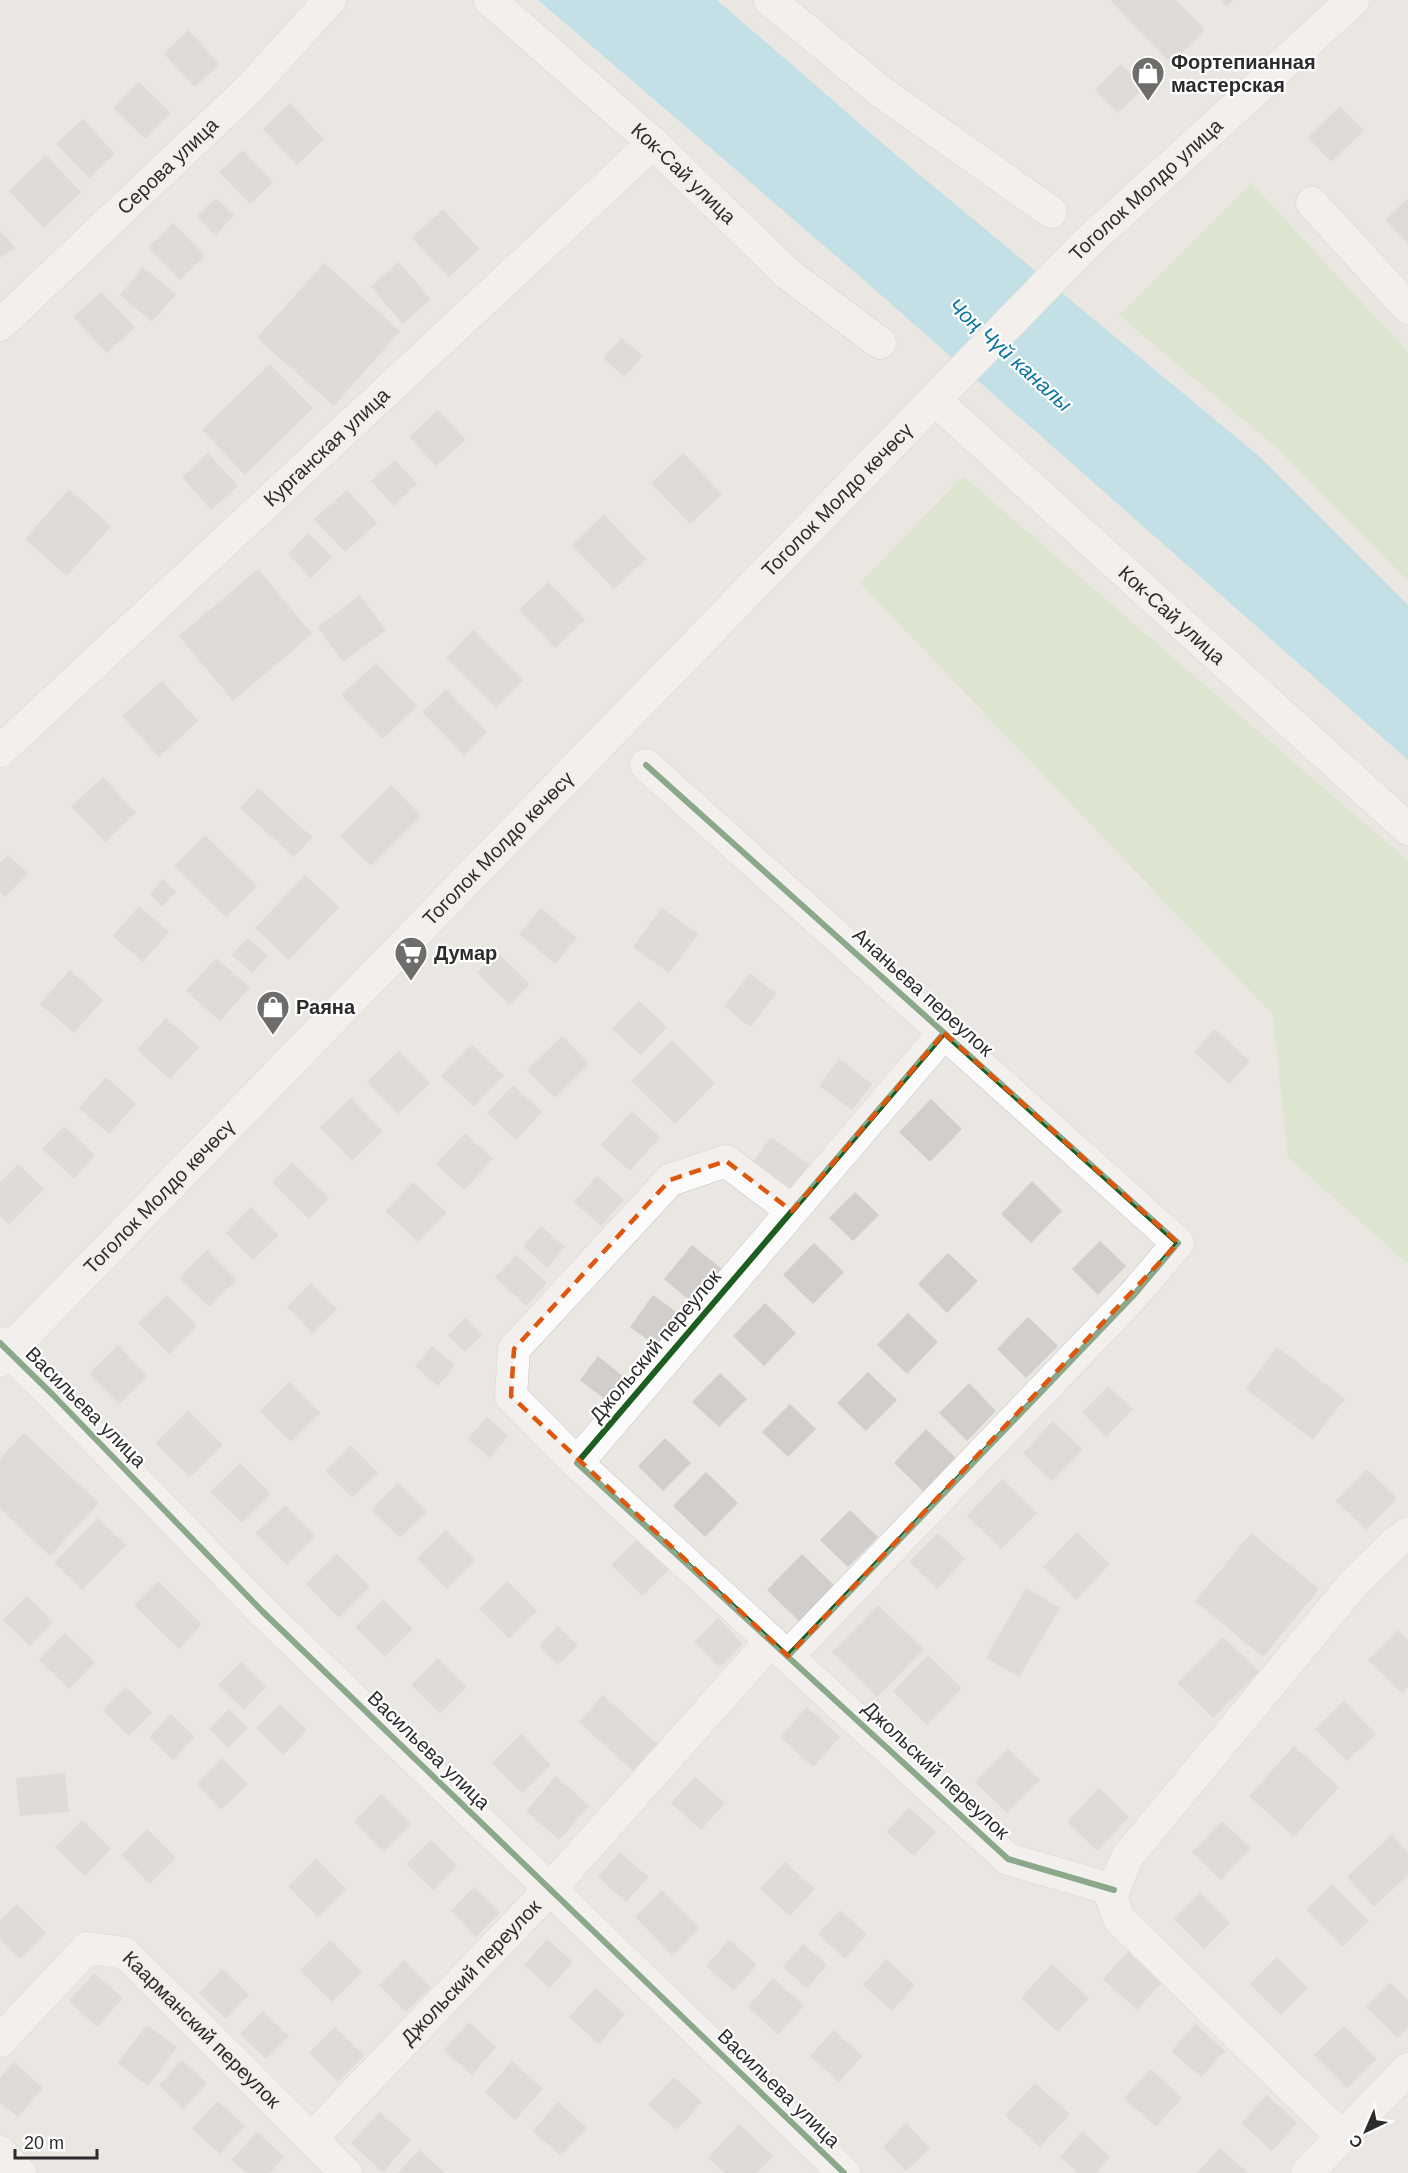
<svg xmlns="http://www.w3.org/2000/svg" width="1408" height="2173" font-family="Arial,sans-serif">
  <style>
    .green { fill: #cee5bb }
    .water { fill: #95daec }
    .building { fill: #d1cecc }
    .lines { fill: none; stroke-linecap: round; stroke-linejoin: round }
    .street-casing { stroke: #c6c4c4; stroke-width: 33 }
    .secondary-casing { stroke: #c6c4c4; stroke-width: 34 }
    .street { stroke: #fcfbfb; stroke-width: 32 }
    .secondary { stroke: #fcfbfb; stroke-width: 33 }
    .cycleway-casing { stroke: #fff; stroke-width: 10 }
    .cycleway { stroke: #1b5e20; stroke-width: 6 }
    .marked { fill: none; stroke: #df570e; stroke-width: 4.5; stroke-dasharray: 12 8; stroke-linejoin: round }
    .labels { text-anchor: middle; stroke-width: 4.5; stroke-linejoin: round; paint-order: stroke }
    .poi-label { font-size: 20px; font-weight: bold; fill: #2c2c2c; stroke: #fff; text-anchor: start }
    .street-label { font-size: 20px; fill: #2c2c2c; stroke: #fff }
    .water-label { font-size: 21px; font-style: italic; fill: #0c74a0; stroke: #fff }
  </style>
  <rect width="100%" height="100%" fill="#eae6e2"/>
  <!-- green -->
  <g class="green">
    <path d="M1251,183L1408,352V581L1276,447L1119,315Z"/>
    <path d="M963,476L1408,861V1264L1288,1157L1273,1015L860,583Z"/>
  </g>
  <!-- water -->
  <path class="water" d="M538,0H717L903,161L1260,457L1408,605V760L864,280Z"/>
  <!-- building -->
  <g class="building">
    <path d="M1110,0H1176L1205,30L1171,64Z"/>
    <path d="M1220,0H1234L1226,7Z"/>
    <path d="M188,30L220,64L195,87L164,54Z"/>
    <path d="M1121,64L1144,87L1118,113L1095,90Z"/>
    <path d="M139,82L171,113L145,139L113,108Z"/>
    <path d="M290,103L324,139L297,165L263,129Z"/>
    <path d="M1340,106L1364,130L1331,162L1308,137Z"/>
    <path d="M83,119L115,154L89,178L56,144Z"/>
    <path d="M243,150L273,182L250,204L219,172Z"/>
    <path d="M46,155L81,192L44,228L9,191Z"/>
    <path d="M216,198L234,215L215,236L197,216Z"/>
    <path d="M1408,198V243L1385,220Z"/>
    <path d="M443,209L479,249L449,277L412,238Z"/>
    <path d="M173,223L205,256L180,280L148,247Z"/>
    <path d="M0,231L15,247L0,258Z"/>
    <path d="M398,262L431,299L403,324L371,287Z"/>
    <path d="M324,263L400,331L334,406L257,338Z"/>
    <path d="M143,267L176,294L152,322L120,295Z"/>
    <path d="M101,292L135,327L107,353L73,317Z"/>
    <path d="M622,338L643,356L624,377L603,358Z"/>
    <path d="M270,364L313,408L245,475L202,430Z"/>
    <path d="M438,410L466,440L436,466L409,437Z"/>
    <path d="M208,453L238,486L211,510L182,477Z"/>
    <path d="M683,453L722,494L690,524L651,483Z"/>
    <path d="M395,460L417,484L394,506L371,481Z"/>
    <path d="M69,489L111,526L67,576L25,539Z"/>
    <path d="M347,490L377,523L345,552L314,519Z"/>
    <path d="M604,514L646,559L614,589L572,545Z"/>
    <path d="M308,533L332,557L311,578L288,554Z"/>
    <path d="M258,569L312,634L233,701L179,636Z"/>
    <path d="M548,582L585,620L555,648L519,610Z"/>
    <path d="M360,595L386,630L343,662L318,627Z"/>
    <path d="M473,630L523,680L496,708L446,658Z"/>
    <path d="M376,663L417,706L383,739L341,695Z"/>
    <path d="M162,681L198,721L159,757L122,716Z"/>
    <path d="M446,689L487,732L464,755L422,712Z"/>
    <path d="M103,777L136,813L105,842L71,806Z"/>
    <path d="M391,785L421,816L371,866L340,836Z"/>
    <path d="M258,788L312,837L294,857L240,808Z"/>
    <path d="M205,835L257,886L226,917L174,866Z"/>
    <path d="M8,855L28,873L5,897L0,892V863Z"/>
    <path d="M305,875L339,907L289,960L255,928Z"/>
    <path d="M163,879L176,892L162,907L150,894Z"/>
    <path d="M139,906L169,932L143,962L113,936Z"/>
    <path d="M541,908L577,938L555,964L519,934Z"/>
    <path d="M662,908L698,934L669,973L633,947Z"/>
    <path d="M248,938L268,956L252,973L232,955Z"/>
    <path d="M497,952L530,984L510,1005L477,973Z"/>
    <path d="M216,958L250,987L220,1021L186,991Z"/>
    <path d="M70,970L103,1000L74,1033L40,1004Z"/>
    <path d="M750,973L776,994L750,1027L724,1006Z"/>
    <path d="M639,1001L667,1027L641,1055L612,1029Z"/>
    <path d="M166,1018L199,1047L170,1079L137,1050Z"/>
    <path d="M1215,1029L1250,1061L1229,1084L1194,1052Z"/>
    <path d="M562,1036L589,1064L555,1098L527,1070Z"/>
    <path d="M672,1040L715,1083L675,1124L631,1081Z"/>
    <path d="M471,1044L504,1075L474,1107L441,1076Z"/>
    <path d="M399,1051L430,1083L398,1114L367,1082Z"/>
    <path d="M839,1059L872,1084L852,1110L819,1086Z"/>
    <path d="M106,1077L136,1104L109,1134L79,1108Z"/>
    <path d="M513,1085L542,1112L516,1140L487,1113Z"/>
    <path d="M351,1098L383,1131L352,1161L320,1127Z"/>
    <path d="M931,1099L962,1129L930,1162L899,1132Z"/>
    <path d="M632,1111L660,1137L630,1171L601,1145Z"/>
    <path d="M64,1126L95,1155L74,1179L42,1149Z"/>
    <path d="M465,1133L493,1159L464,1190L436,1164Z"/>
    <path d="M771,1137L811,1166L790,1195L750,1166Z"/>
    <path d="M292,1162L329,1198L309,1219L272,1182Z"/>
    <path d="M18,1164L44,1189L9,1225L0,1216V1182Z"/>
    <path d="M597,1176L624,1200L601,1226L574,1202Z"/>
    <path d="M1032,1181L1062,1211L1031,1243L1001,1214Z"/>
    <path d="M413,1182L447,1213L418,1242L385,1211Z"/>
    <path d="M855,1192L879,1215L853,1241L829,1218Z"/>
    <path d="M251,1207L279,1235L253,1260L226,1233Z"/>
    <path d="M541,1226L565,1247L547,1268L523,1246Z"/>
    <path d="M1100,1241L1126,1266L1098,1295L1072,1269Z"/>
    <path d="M814,1243L844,1272L813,1304L783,1275Z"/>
    <path d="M692,1245L722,1269L694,1304L664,1279Z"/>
    <path d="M207,1250L237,1280L209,1307L179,1278Z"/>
    <path d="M948,1253L978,1281L947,1313L918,1284Z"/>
    <path d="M516,1255L547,1283L526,1306L495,1277Z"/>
    <path d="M311,1283L337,1309L312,1333L287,1307Z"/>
    <path d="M167,1295L197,1326L169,1354L138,1323Z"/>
    <path d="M653,1295L686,1319L663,1351L630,1327Z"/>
    <path d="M765,1303L796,1333L764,1366L733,1336Z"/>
    <path d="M908,1313L938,1342L907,1374L877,1345Z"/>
    <path d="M1028,1317L1058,1346L1026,1378L997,1349Z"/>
    <path d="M465,1318L482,1335L465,1352L448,1335Z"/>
    <path d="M118,1345L148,1376L119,1404L89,1374Z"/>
    <path d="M432,1346L455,1365L438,1386L415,1366Z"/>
    <path d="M1277,1347L1345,1399L1313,1440L1246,1389Z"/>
    <path d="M598,1356L625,1378L607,1401L580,1380Z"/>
    <path d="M868,1372L897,1400L866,1431L837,1403Z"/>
    <path d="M720,1373L747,1399L719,1427L692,1402Z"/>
    <path d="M289,1382L320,1413L291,1442L260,1411Z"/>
    <path d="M969,1383L996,1411L967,1441L939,1413Z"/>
    <path d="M1108,1386L1133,1409L1106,1437L1082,1412Z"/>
    <path d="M790,1404L816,1429L788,1457L762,1432Z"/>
    <path d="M188,1410L223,1445L190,1477L155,1443Z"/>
    <path d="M487,1417L508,1436L490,1458L468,1439Z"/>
    <path d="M1053,1421L1083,1450L1052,1481L1023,1453Z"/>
    <path d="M926,1429L958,1460L925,1493L894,1463Z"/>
    <path d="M24,1433L99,1503L50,1556L0,1509V1459Z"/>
    <path d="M665,1438L691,1463L663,1491L638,1466Z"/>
    <path d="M351,1445L378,1473L352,1498L325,1471Z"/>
    <path d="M240,1463L271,1494L242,1523L210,1492Z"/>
    <path d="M1367,1469L1397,1498L1366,1530L1336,1501Z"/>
    <path d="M706,1472L738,1503L705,1537L673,1506Z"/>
    <path d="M1002,1479L1037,1513L1001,1549L967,1516Z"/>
    <path d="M398,1483L427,1512L400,1538L371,1510Z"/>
    <path d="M285,1505L316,1536L287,1565L256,1533Z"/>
    <path d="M850,1510L878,1537L848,1567L820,1540Z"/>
    <path d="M98,1518L126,1545L82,1590L54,1563Z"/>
    <path d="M446,1530L476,1560L447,1589L417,1558Z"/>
    <path d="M1077,1532L1110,1564L1076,1600L1043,1567Z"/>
    <path d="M938,1533L965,1559L937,1589L909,1562Z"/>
    <path d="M1251,1533L1319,1589L1263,1657L1195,1601Z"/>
    <path d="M640,1536L671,1567L642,1596L611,1565Z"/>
    <path d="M337,1554L370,1587L339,1618L306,1584Z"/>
    <path d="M802,1554L836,1587L801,1623L767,1590Z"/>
    <path d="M158,1581L202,1624L179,1649L134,1605Z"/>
    <path d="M507,1581L537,1611L509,1639L479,1609Z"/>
    <path d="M1026,1588L1060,1608L1019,1677L986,1658Z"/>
    <path d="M27,1596L53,1622L30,1646L3,1620Z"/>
    <path d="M383,1599L413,1629L385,1657L355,1627Z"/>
    <path d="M878,1605L924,1649L877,1697L832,1652Z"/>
    <path d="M718,1618L743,1644L719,1668L694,1642Z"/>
    <path d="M558,1626L578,1645L558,1665L539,1646Z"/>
    <path d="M1398,1630L1408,1640V1687L1402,1693L1368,1660Z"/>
    <path d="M65,1633L95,1662L69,1689L39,1660Z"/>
    <path d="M1223,1637L1259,1671L1213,1718L1177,1683Z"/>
    <path d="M928,1655L962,1688L927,1725L893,1691Z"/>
    <path d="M438,1658L467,1687L440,1714L411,1685Z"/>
    <path d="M241,1662L266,1687L244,1710L218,1685Z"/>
    <path d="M126,1687L152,1713L129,1736L103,1710Z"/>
    <path d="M603,1695L657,1744L633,1771L579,1722Z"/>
    <path d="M1344,1701L1376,1734L1347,1761L1315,1729Z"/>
    <path d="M280,1704L307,1730L283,1755L256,1728Z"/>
    <path d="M807,1707L840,1737L813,1767L780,1737Z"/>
    <path d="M229,1709L248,1728L228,1748L210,1729Z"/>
    <path d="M171,1714L195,1737L173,1760L149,1737Z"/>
    <path d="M521,1734L551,1765L522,1793L492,1763Z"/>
    <path d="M1294,1746L1339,1787L1294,1837L1249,1796Z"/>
    <path d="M1008,1749L1040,1780L1007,1813L975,1782Z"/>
    <path d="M222,1758L248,1784L221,1810L196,1784Z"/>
    <path d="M65,1773L69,1812L20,1816L16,1778Z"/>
    <path d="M556,1776L589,1806L559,1840L526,1811Z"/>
    <path d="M695,1777L725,1803L701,1830L671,1803Z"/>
    <path d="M1099,1788L1129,1817L1097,1851L1067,1822Z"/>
    <path d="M381,1794L411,1824L383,1852L354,1822Z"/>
    <path d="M909,1808L936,1832L914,1856L886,1832Z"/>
    <path d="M82,1820L111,1849L85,1876L55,1847Z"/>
    <path d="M1222,1821L1251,1848L1221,1880L1192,1852Z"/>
    <path d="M147,1829L176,1858L150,1884L122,1855Z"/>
    <path d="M1392,1835L1408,1852V1875L1374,1907L1347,1877Z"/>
    <path d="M431,1840L457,1866L433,1890L406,1864Z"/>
    <path d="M620,1852L648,1877L626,1902L598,1877Z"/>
    <path d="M316,1858L346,1889L318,1917L288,1886Z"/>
    <path d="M785,1862L815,1889L790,1916L760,1889Z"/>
    <path d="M1332,1884L1369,1921L1343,1947L1306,1910Z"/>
    <path d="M474,1887L500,1913L476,1937L451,1911Z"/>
    <path d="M662,1890L700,1928L673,1956L635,1917Z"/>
    <path d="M1200,1893L1230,1923L1204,1949L1174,1919Z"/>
    <path d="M17,1904L46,1933L20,1959L0,1939V1921Z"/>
    <path d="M840,1910L867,1934L845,1959L818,1934Z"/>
    <path d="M547,1939L573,1962L550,1988L524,1965Z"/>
    <path d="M330,1940L362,1972L332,2002L300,1970Z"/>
    <path d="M729,1940L757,1965L734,1991L706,1966Z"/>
    <path d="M803,1944L827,1965L807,1988L783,1967Z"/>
    <path d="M1131,1948L1165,1979L1137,2010L1103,1979Z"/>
    <path d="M1277,1957L1308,1988L1281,2015L1250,1984Z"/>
    <path d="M886,1959L915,1985L892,2011L863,1985Z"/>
    <path d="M404,1960L431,1987L406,2012L379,1985Z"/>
    <path d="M1052,1964L1089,1998L1058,2032L1021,1998Z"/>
    <path d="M222,1969L249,1995L226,2019L199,1993Z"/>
    <path d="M94,1973L123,1998L97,2027L69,2001Z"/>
    <path d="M773,1978L804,2006L778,2035L748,2007Z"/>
    <path d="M1390,1983L1408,2000V2027L1398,2038L1366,2007Z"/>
    <path d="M596,1988L625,2014L599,2044L569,2017Z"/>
    <path d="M263,2011L289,2036L266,2059L240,2034Z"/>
    <path d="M469,2022L496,2047L472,2075L444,2050Z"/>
    <path d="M1196,2024L1225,2051L1201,2077L1171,2051Z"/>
    <path d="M147,2025L177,2047L148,2086L117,2063Z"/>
    <path d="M1344,2026L1376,2059L1347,2088L1314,2055Z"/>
    <path d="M335,2027L364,2055L338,2082L309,2053Z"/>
    <path d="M834,2030L862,2056L839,2082L810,2056Z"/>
    <path d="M182,2060L207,2083L184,2109L159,2085Z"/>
    <path d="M512,2061L543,2089L515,2120L485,2092Z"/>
    <path d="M14,2062L43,2088L18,2117L0,2102V2078Z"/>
    <path d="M1151,2069L1182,2098L1156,2127L1124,2098Z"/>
    <path d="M674,2077L702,2102L677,2130L648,2105Z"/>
    <path d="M1035,2083L1070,2114L1040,2147L1005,2115Z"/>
    <path d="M1267,2095L1297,2123L1272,2151L1241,2123Z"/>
    <path d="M217,2101L245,2126L220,2154L192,2129Z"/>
    <path d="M558,2102L587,2128L561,2156L533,2131Z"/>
    <path d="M380,2112L411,2140L383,2172L351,2143Z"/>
    <path d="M906,2123L930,2148L906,2171L883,2147Z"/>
    <path d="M739,2124L773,2156L757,2173H725L708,2158Z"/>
    <path d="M1082,2131L1110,2157L1096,2173H1078L1060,2157Z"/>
    <path d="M257,2132L284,2157L270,2173H246L231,2160Z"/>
    <path d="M1220,2148L1248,2173H1197Z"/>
    <path d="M419,2150L445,2173H398Z"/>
  </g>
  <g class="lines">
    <!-- street casing -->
    <g class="street-casing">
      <g id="street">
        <path id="s1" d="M490,0L653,143L788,274L880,343"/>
        <path d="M770,0L880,91L1051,212"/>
        <path d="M1312,203L1408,308"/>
        <path id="s2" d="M0,325L250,88L330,0"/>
        <path id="s3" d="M935,400L1408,829"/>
        <path id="s4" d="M0,751L653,143"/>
        <path d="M646,765L1178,1243L1133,1296L788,1656"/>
        <path d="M944,1033L577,1463L1008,1859L1114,1890"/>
        <path d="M0,1343L53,1395L263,1612L844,2173"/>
        <path d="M577,1463L511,1396L514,1349L670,1180L726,1161L792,1211"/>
        <path id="s5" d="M0,2041L87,1948L125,1953L346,2173"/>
        <path d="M1342,2137L1119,1919L1111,1897L1127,1857L1354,1583L1396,1542L1408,1533"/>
        <path id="s6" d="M311,2139L550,1889L771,1641"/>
        <path d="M0,2152L20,2173"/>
        <path d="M1307,2173L1408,2069"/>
      </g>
    </g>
    <!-- secondary casing -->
    <g class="secondary-casing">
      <g id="secondary">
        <path id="s7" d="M0,1360L1085,245L1353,0"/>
      </g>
    </g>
    <!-- street -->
    <use href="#street" class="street"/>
    <!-- secondary -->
    <use href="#secondary" class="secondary"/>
    <!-- cycleway casing -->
    <g class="cycleway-casing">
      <g id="cycleway">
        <path d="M646,765L1178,1243L1133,1296L788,1656"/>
        <path d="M944,1033L577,1463L1008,1859L1114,1890"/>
        <path d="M0,1343L53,1395L263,1612L844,2173"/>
      </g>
    </g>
    <!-- cycleway -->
    <use href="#cycleway" class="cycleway"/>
  </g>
  <!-- marked area -->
  <path d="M0 0H1408V2173H0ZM944,1033L1178,1243L788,1656L511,1396L514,1349L670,1180L726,1161L792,1211Z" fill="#eae6e2" fill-opacity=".55" fill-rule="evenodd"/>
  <path class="marked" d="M944,1033L1178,1243L788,1656L511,1396L514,1349L670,1180L726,1161L792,1211Z"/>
  <!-- icons -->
  <defs>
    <g id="shop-pin" transform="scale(1.725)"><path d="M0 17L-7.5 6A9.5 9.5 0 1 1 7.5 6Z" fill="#6e6d6c" stroke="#fff"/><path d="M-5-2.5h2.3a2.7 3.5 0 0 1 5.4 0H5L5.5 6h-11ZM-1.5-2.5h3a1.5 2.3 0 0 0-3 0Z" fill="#fff"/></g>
    <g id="supermarket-pin" transform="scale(1.725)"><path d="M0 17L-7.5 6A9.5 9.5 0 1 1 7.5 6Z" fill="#6e6d6c" stroke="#fff"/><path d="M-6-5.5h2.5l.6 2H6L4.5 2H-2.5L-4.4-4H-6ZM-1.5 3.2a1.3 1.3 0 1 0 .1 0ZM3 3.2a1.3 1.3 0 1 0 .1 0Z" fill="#fff"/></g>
  </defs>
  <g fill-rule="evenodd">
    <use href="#shop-pin" x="1148" y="73"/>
    <use href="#supermarket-pin" x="411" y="953"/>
    <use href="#shop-pin" x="273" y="1007"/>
  </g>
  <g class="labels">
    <!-- poi labels -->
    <g class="poi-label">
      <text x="1171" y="69">Фортепианная<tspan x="1171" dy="23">мастерская</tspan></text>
      <text x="434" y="960">Думар</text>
      <text x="296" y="1014">Раяна</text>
    </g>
    <!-- street labels -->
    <g class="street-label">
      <text dy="7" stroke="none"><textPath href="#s2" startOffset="231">Серова улица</textPath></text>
      <text dy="7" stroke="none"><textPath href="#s1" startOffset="260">Кок-Сай улица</textPath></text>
      <text dy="7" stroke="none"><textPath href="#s7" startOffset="1638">Тоголок Молдо улица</textPath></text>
      <text dy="7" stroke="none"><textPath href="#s4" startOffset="446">Курганская улица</textPath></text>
      <text dy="7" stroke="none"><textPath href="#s7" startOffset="1200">Тоголок Молдо көчөсү</textPath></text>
      <text dy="7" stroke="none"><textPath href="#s3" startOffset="320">Кок-Сай улица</textPath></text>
      <text dy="7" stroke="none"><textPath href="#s7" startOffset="714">Тоголок Молдо көчөсү</textPath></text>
      <text transform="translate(923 992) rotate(42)" y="7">Ананьева переулок</text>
      <text dy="7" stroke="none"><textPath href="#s7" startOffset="228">Тоголок Молдо көчөсү</textPath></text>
      <text transform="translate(655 1346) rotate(-50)" y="7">Джольский переулок</text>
      <text transform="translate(86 1407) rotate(45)" y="7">Васильева улица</text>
      <text transform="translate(429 1750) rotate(44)" y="7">Васильева улица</text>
      <text transform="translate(936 1770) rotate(43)" y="7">Джольский переулок</text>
      <text dy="7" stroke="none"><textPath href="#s6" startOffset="231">Джольский переулок</textPath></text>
      <text dy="7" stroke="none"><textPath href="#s5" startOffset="274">Каарманский переулок</textPath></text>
      <text transform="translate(779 2088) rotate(44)" y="7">Васильева улица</text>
    </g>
    <!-- water labels -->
    <g class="water-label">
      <text transform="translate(1010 355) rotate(42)" y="7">Чоң Чүй каналы</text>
    </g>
  </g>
  <!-- north arrow -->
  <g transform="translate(1366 2131) rotate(224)" stroke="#ffffff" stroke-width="4.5" paint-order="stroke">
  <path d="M0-4.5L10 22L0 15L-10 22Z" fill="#2c2c2c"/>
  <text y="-9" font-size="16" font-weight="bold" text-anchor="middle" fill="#2c2c2c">С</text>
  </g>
  <!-- scale -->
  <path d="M15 2149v9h82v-9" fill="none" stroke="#2c2c2c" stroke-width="3"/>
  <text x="24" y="2149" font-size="18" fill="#2c2c2c" stroke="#ffffff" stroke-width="4.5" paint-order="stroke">20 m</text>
</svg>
